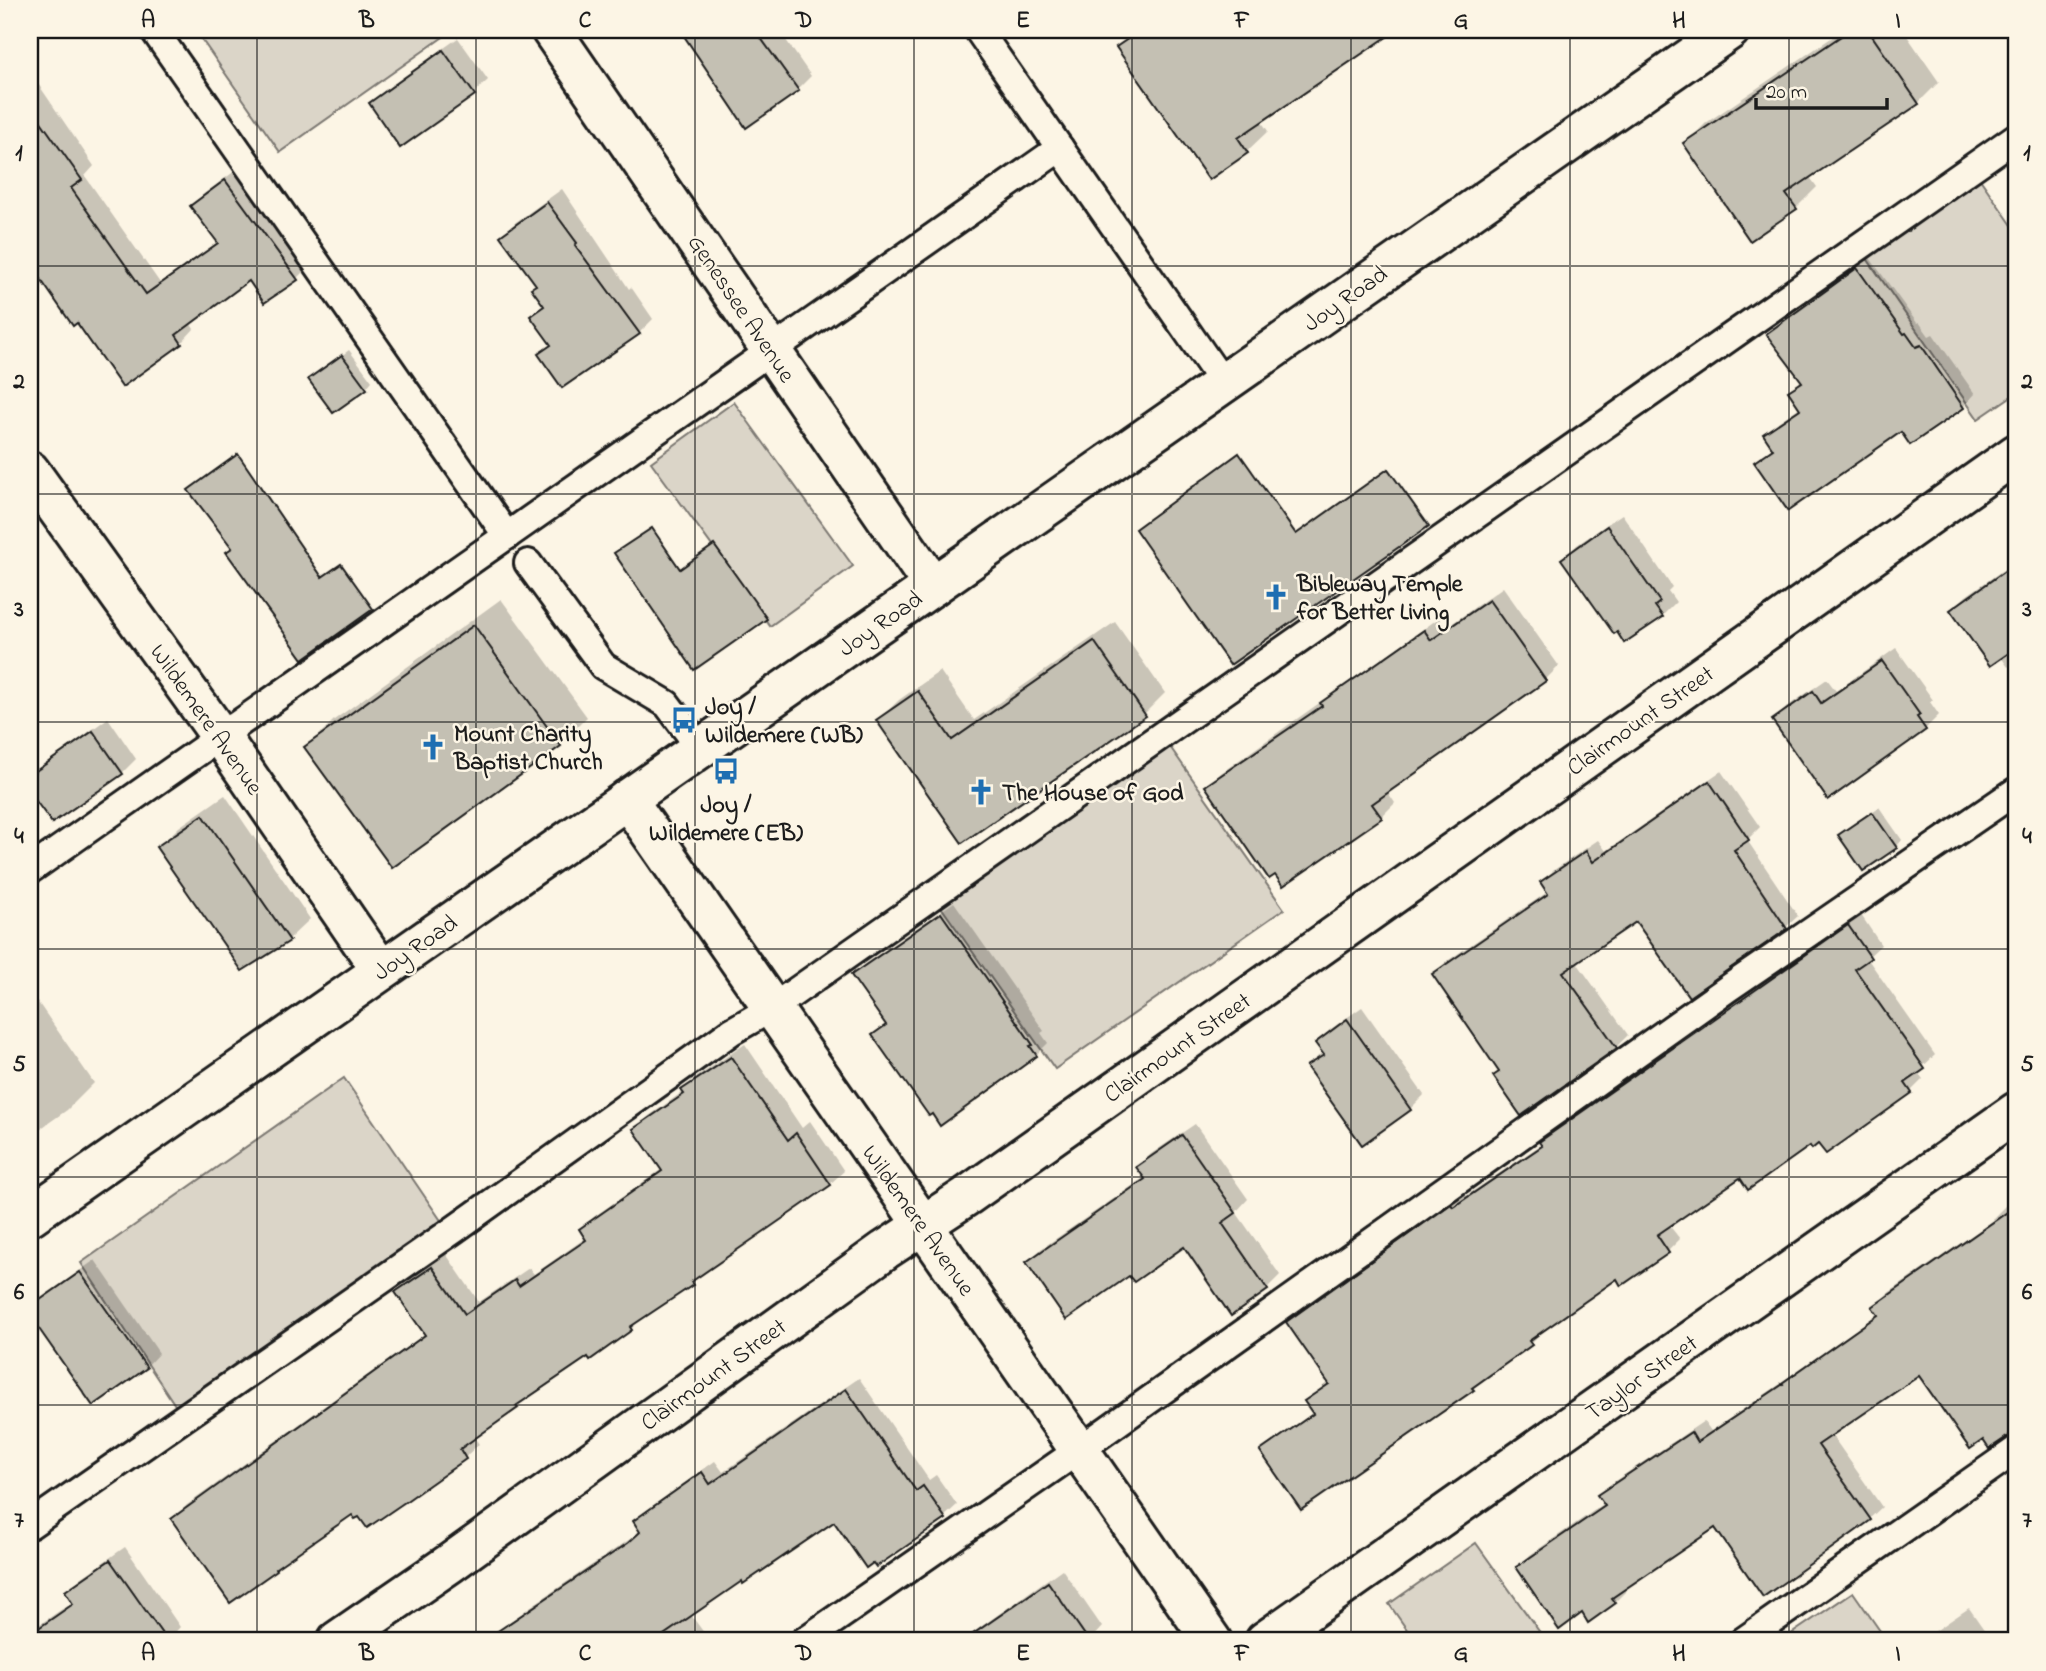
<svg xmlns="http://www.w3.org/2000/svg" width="2046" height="1671" font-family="'Indie Flower',sans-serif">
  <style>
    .green { fill: #dbd5c8; stroke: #7c7872; stroke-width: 2 }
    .shadow { fill: #0003 }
    .building { fill: #c4c0b3; stroke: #1c1c1c; stroke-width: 2 }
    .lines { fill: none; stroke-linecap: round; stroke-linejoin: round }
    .lane-casing { stroke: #1c1c1c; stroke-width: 32 }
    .street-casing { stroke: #1c1c1c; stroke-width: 44 }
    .secondary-casing { stroke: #1c1c1c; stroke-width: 44 }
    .lane { stroke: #fcf5e5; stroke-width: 26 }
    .street { stroke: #fcf5e5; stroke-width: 38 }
    .secondary { stroke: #fcf5e5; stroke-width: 38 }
    .grid { fill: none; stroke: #1c1c1c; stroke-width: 2; stroke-opacity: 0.55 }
    .labels { text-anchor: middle; stroke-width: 5; stroke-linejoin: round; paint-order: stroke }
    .street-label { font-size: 24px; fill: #1c1c1c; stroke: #fcf5e5 }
    .poi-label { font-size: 24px; font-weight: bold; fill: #1c1c1c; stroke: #fcf5e5; text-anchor: start }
    .neatline { fill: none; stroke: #1c1c1c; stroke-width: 2.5 }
    .grid-label { font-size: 23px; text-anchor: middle; font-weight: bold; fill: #1c1c1c }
  </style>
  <rect width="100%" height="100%" fill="#fcf5e5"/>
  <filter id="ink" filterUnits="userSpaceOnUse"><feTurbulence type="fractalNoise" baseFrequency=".0143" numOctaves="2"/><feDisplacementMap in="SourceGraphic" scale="14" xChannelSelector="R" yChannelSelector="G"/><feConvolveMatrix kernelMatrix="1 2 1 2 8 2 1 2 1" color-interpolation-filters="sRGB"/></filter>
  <g filter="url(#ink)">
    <!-- green -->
    <g class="green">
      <path d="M195,30H453L280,152Z"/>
      <path d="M1980,179L2016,231V393L1978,419L1866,257Z"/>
      <path d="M734,402L853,566L770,626L651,462Z"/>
      <path d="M1168,744L1284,909L1055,1069L939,904Z"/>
      <path d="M344,1078L442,1222L177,1408L81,1263Z"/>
      <path d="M1476,1543L1546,1641H1415L1389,1604Z"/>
      <path d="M1853,1592L1887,1641H1781Z"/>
    </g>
    <!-- shadow -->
    <g class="shadow">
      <path d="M682,30H779L811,76L798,89L747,126Z"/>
      <path d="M1136,30H1393L1261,121L1268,131L1247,151L1209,177L1119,47Z"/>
      <path d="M1843,30H1903L1939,82L1918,103L1809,176L1817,187L1796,208L1685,144L1706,123Z"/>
      <path d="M458,38L488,80L474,93L371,103L385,90Z"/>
      <path d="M30,72L94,166L85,176L160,283L219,241L192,206L205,193L239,168L310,265L297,278L264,300L249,279L190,323L194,329L181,343L123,385L78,320L73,324L30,261Z"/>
      <path d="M562,189L629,289L631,287L653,319L639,333L540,354L552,343L532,316L545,304L537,284L502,236L516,222Z"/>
      <path d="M1870,258L1917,323L1919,322L1929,336L1933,334L1975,394L1963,407L1902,430L1757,462L1773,447L1765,434L1778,422L1800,407L1790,392L1802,379L1769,334L1781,322Z"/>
      <path d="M349,350L372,381L366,388L311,379Z"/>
      <path d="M1622,514L1672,587L1668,591L1676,602L1662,616L1563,559L1577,545Z"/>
      <path d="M2016,561V662L2008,667L2001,657L1952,610L1966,596Z"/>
      <path d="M1503,587L1559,666L1545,680L1387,791L1395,803L1381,817L1207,787L1221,773L1439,618L1446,628Z"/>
      <path d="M501,599L587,717L560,744L392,866L307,747L334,720Z"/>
      <path d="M1115,622L1165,693L1144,714L963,841L878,720L899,700L940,671L974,720Z"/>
      <path d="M1896,648L1933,700L1930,702L1939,715L1925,729L1829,798L1774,720L1788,706L1827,679L1836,691Z"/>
      <path d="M108,718L136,759L122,773L52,821L30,790V775Z"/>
      <path d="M1721,771L1760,827L1747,840L1798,916L1785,928L1637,919L1576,961L1628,1035L1616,1047L1501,1071L1434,975L1446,962L1549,891L1542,882L1554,870L1598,840L1606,851Z"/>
      <path d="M225,795L310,919L289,939L242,969L158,847L179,827Z"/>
      <path d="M1879,807L1902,840L1896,847L1840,835Z"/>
      <path d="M954,902L1044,1031L1041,1033L1048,1043L1036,1055L874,1035L887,1023L853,975L866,963Z"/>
      <path d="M1861,915L1881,945L1867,958L1935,1055L1917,1072L1923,1079L1911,1091L1826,1152L1819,1141L1740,1175L1669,1225L1680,1239L1668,1251L1617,1277L1541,1330L1542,1332L1530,1344L1484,1377L1472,1389L1262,1452L1274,1440L1314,1412L1306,1401L1329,1381L1288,1322L1300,1310L1464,1194L1466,1196L1542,1144L1553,1130Z"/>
      <path d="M37,1001L94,1083L67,1110L30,1136V1006Z"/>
      <path d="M1362,1007L1424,1095L1410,1109L1309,1066L1322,1052L1317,1043L1331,1029Z"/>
      <path d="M745,1044L802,1128L810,1121L844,1171L830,1184L703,1272L692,1283L644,1316L631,1329L527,1397L517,1406L474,1437L479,1444L465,1457L407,1499L360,1514L352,1512L288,1557L276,1569L173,1519L187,1505L426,1333L397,1292L411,1278L446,1254L479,1302L529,1268L534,1274L587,1237L581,1229L595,1216L662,1169L635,1129L649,1116L684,1091L697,1077Z"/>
      <path d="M1195,1124L1248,1199L1236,1212L1280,1275L1267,1288L1184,1245L1130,1274L1028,1262L1041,1249L1145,1177L1138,1167L1151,1154Z"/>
      <path d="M2016,1198V1433L1919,1374L1831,1434L1882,1507L1869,1519L1716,1525L1625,1587L1627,1590L1615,1602L1582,1611L1518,1567L1530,1555L1605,1503L1599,1495L1612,1483L1704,1421L1711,1431L1789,1378L1879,1313L1875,1307L1887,1294L1994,1220L1993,1218L2005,1206Z"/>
      <path d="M95,1260L159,1353L146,1367L93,1404L30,1313V1309L42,1297Z"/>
      <path d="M859,1378L929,1480L936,1475L957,1505L944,1517L834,1519L691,1615L710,1641H528L514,1621L527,1609L642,1531L635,1521L648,1509L715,1461L723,1472Z"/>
      <path d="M2016,1469V1485L2010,1475Z"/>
      <path d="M125,1547L180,1627L167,1641H30V1632L33,1629L74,1601L67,1592L81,1578Z"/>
      <path d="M1062,1569L1102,1627L1089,1641H961Z"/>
      <path d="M1969,1608L1992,1641H1922L1928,1636Z"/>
    </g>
    <!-- building -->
    <g class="building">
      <path d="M680,30H755L799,91L746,128Z"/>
      <path d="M1141,30H1397L1238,138L1248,153L1209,180L1116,47Z"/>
      <path d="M1850,30H1868L1919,104L1786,194L1797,209L1750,241L1683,143Z"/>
      <path d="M443,50L475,95L400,148L369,103Z"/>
      <path d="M30,106L82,180L71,188L146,294L218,243L190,206L225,180L298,280L264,303L249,281L176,335L182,344L122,387L77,323L73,326L30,264Z"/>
      <path d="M547,202L577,243L575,245L640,334L562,388L538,354L551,345L530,316L544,306L531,288L536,285L500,236Z"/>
      <path d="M1857,268L1904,334L1906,333L1916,347L1921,345L1964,408L1910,445L1901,432L1788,511L1754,462L1773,449L1763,434L1800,409L1788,391L1802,382L1766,334Z"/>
      <path d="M342,355L367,389L333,413L308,379Z"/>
      <path d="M1239,453L1296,534L1388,469L1429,526L1230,665L1135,529Z"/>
      <path d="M238,454L322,577L341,564L373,609L303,659L226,552L232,548L188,490Z"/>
      <path d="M1607,526L1660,602L1655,606L1663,617L1624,643L1617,632L1614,634L1561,559Z"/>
      <path d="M652,528L680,569L714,545L767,619L694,670L614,553Z"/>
      <path d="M2016,563V648L1990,666L1950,610Z"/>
      <path d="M1489,600L1546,681L1372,804L1382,818L1283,886L1275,875L1269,879L1205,786L1322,706L1320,703L1424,630L1431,640Z"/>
      <path d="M474,625L561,746L392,868L304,747Z"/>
      <path d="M1094,641L1146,716L962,843L876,720L918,691L952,740Z"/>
      <path d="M1882,661L1920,715L1917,717L1926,730L1828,800L1772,720L1813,691L1821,703Z"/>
      <path d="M93,731L123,774L52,823L30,793V775Z"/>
      <path d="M1709,781L1749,840L1734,850L1787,929L1689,997L1636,922L1563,972L1617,1048L1521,1116L1493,1076L1499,1072L1432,974L1548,894L1540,882L1586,851L1593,862Z"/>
      <path d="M1872,812L1897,848L1863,871L1838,835Z"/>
      <path d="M203,815L290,941L242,971L156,847Z"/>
      <path d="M941,913L1033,1045L1030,1046L1037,1056L940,1126L932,1114L929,1116L872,1035L886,1025L851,975Z"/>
      <path d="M1848,925L1871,958L1855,969L1925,1069L1905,1083L1912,1093L1826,1154L1818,1144L1812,1149L1810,1146L1748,1190L1740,1178L1657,1235L1669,1253L1621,1286L1617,1279L1529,1341L1532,1345L1472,1388L1474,1390L1301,1510L1260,1451L1313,1414L1304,1401L1329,1384L1286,1322L1451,1204L1453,1207L1542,1146L1539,1142Z"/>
      <path d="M1347,1019L1411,1110L1362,1145L1306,1066L1324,1055L1315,1043Z"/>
      <path d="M731,1057L788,1140L796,1133L831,1185L691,1282L693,1285L630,1327L632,1330L590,1360L588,1357L516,1406L518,1408L460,1449L466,1459L408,1500L367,1528L359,1517L355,1519L352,1515L276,1568L277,1570L230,1603L171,1519L425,1335L395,1292L432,1267L465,1314L515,1280L519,1286L586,1240L579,1229L662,1171L633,1129L684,1094L681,1090Z"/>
      <path d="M1182,1135L1236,1213L1222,1223L1268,1290L1231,1316L1184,1247L1134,1282L1129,1276L1066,1320L1026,1262L1145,1179L1136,1167Z"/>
      <path d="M2016,1206V1435L2007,1437L1989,1449L1983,1440L1970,1449L1919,1376L1818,1445L1871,1520L1796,1574L1763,1597L1715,1528L1612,1598L1616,1603L1588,1623L1582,1613L1559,1630L1516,1567L1605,1506L1597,1495L1691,1432L1697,1442L1783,1384L1782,1383L1878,1315L1872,1307Z"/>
      <path d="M80,1272L147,1368L93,1406L30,1316V1307Z"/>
      <path d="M846,1389L916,1491L923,1486L946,1519L876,1567L873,1563L866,1568L834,1522L743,1584L742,1581L655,1641H483L628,1543L640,1532L633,1521L702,1472L710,1484Z"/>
      <path d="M110,1560L167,1641H30V1634L73,1604L65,1591Z"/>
      <path d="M1048,1582L1089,1641H963Z"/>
    </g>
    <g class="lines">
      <!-- lane casing -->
      <g class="lane-casing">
        <g id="lane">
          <path d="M154,30L507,536"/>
          <path d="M978,30L1223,383"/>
          <path d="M528,563L603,666L667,704L700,748"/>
          <path d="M30,870L1060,148"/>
          <path d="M30,1525L455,1229L732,1031L772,1008L2016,137"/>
          <path d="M804,1641L1079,1450L1727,989L2016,791"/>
          <path d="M1743,1641L2016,1450"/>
        </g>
      </g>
      <!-- street casing -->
      <g class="street-casing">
        <g id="street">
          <path d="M551,30L933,586"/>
          <path d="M30,471L221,737L381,970"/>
          <path d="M627,799L1212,1641"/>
          <path d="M337,1641L449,1564L885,1250L967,1196L2016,454"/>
          <path d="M1265,1641L2016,1112"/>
        </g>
      </g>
      <!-- secondary casing -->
      <g class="secondary-casing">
        <path id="secondary" d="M30,1216L1730,30"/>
      </g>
      <!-- lane -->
      <use href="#lane" class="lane"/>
      <!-- street -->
      <use href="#street" class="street"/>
      <!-- secondary -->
      <use href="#secondary" class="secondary"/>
    </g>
  </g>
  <!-- grid -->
  <path class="grid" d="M257,30V1641M476,30V1641M695,30V1641M914,30V1641M1132,30V1641M1351,30V1641M1570,30V1641M1789,30V1641M30,266H2016M30,494H2016M30,722H2016M30,949H2016M30,1177H2016M30,1405H2016"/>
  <!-- icons -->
  <defs>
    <g id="church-bare" transform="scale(2.1)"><path d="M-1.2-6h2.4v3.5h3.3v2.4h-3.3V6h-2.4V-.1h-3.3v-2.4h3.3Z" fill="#1f6fb2" stroke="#fcf5e5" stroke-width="2.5" paint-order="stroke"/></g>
    <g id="bus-bare" transform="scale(2.1)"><path d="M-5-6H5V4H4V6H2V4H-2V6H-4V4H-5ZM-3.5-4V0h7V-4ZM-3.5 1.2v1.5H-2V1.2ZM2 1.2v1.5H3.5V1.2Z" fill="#1f6fb2" stroke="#fcf5e5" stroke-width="2.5" paint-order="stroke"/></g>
  </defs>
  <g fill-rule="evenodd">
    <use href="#church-bare" x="1276" y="597"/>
    <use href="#bus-bare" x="684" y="720"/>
    <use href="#church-bare" x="433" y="747"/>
    <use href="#bus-bare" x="726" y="771"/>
    <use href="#church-bare" x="981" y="792"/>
  </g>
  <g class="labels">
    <!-- street labels -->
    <g class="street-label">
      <text transform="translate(1345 298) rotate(-35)" y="8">Joy Road</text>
      <text transform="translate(742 308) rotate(56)" y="8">Genessee Avenue</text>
      <text transform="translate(880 623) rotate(-35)" y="8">Joy Road</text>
      <text transform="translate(207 719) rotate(55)" y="8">Wildemere Avenue</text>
      <text transform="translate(1640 720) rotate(-35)" y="8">Clairmount Street</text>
      <text transform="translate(415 947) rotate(-35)" y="8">Joy Road</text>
      <text transform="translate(1177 1047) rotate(-35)" y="8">Clairmount Street</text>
      <text transform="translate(919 1220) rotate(55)" y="8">Wildemere Avenue</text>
      <text transform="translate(713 1374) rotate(-36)" y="8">Clairmount Street</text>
      <text transform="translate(1641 1377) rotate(-35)" y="8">Taylor Street</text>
    </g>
    <!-- poi labels -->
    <g class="poi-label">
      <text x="1297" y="591">Bibleway Temple<tspan x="1297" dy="28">for Better Living</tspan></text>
      <text x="705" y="714">Joy /<tspan x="705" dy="28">Wildemere (WB)</tspan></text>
      <text x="454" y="741">Mount Charity<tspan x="454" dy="28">Baptist Church</tspan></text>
      <text x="1002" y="800">The House of God</text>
      <text x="726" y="812" text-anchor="middle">Joy /<tspan x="726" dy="28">Wildemere (EB)</tspan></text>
    </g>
  </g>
  <!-- margin -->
  <rect width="2046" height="1671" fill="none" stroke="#fcf5e5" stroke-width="77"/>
  <!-- scale -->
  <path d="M1756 98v10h131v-10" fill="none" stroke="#1c1c1c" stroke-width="3.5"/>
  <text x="1766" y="98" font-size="21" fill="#1c1c1c" stroke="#fcf5e5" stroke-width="5" paint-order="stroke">20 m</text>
  <rect x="38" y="38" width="1970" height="1594" class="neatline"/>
  <g class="grid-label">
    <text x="148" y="27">A</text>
    <text x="367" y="27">B</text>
    <text x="585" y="27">C</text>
    <text x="804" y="27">D</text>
    <text x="1023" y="27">E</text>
    <text x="1242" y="27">F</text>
    <text x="1461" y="27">G</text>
    <text x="1679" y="27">H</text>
    <text x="1898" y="27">I</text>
    <text x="19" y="160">1</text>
    <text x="2027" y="160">1</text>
    <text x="19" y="388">2</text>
    <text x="2027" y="388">2</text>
    <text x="19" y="616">3</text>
    <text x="2027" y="616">3</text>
    <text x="19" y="843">4</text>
    <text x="2027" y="843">4</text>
    <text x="19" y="1071">5</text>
    <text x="2027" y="1071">5</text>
    <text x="19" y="1299">6</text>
    <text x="2027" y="1299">6</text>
    <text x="19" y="1527">7</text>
    <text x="2027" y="1527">7</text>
    <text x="148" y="1660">A</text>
    <text x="367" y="1660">B</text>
    <text x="585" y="1660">C</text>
    <text x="804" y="1660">D</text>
    <text x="1023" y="1660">E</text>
    <text x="1242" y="1660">F</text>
    <text x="1461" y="1660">G</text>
    <text x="1679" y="1660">H</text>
    <text x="1898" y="1660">I</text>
  </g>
</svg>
